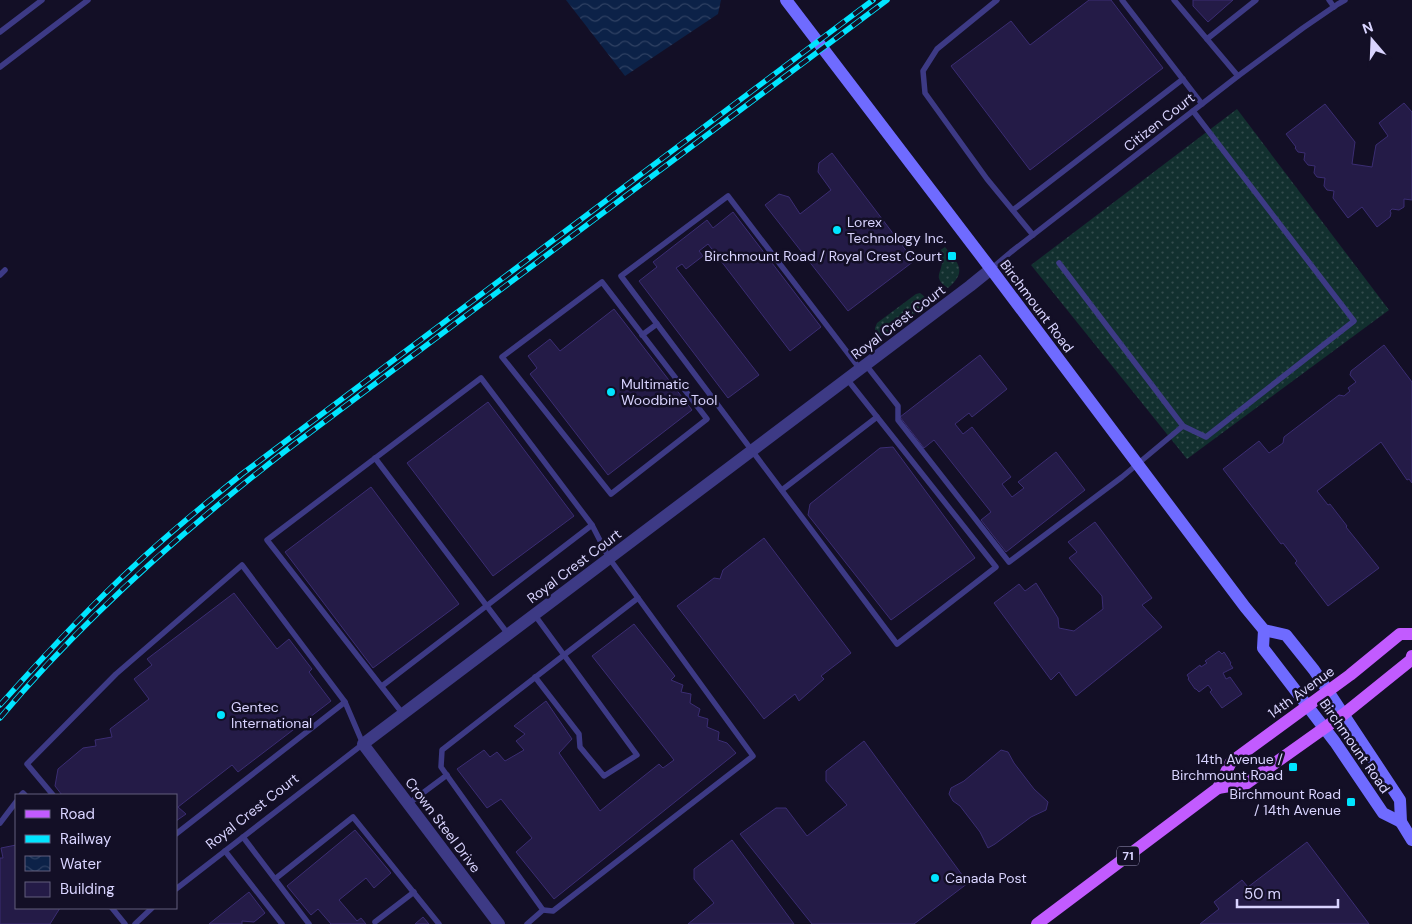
<svg xmlns="http://www.w3.org/2000/svg" width="1412" height="924" font-family="'DM Sans',sans-serif">
  <style>
    .grass { fill: url(#grass-dots) }
    .water { fill: url(#water-waves) }
    .building { fill: #241b47; stroke: #3b2d73 }
    .lines { fill: none; stroke-linecap: round; stroke-linejoin: round }
    .service { stroke: #3d3a85; stroke-width: 5.5 }
    .tertiary { stroke: #3d3a85; stroke-width: 12 }
    .secondary { stroke: #6f6bff; stroke-width: 12 }
    .primary { stroke: #c25bff; stroke-width: 12 }
    .rail-casing { stroke: #00e5ff; stroke-width: 5.5 }
    .rail { stroke: #130f26; stroke-width: 4; stroke-dasharray: 11; stroke-linecap: butt }
    .poi-dot { fill: #00e5ff; stroke: #130f26; stroke-width: 2 }
    .labels { text-anchor: middle; stroke-width: 5; stroke-linejoin: round; paint-order: stroke }
    .shield { fill: #130f26; stroke: #9e99be; stroke-width: 1 }
    .shield-label { font-size: 12px; font-weight: bold; fill: #d9d4ff }
    .street-label { font-size: 14px; fill: #d9d4ff; stroke: #130f26 }
    .poi-label { font-size: 14px; fill: #d9d4ff; stroke: #130f26; text-anchor: start }
  </style>
  <defs>
    <pattern id="grass-dots" width="8" height="8" patternUnits="userSpaceOnUse" patternTransform="scale(1.25)"><rect width="8" height="8" fill="#12302f"/><path d="M2 2h.1M6 6h.1" fill="none" stroke="#344d4e" stroke-width="1.8" stroke-linecap="round"/></pattern>
    <pattern id="water-waves" width="16" height="10" patternUnits="userSpaceOnUse" patternTransform="scale(1.25)"><rect width="16" height="10" fill="#0c2248"/><path d="M0 5q4-4 8 0t8 0" fill="none" stroke="#2f4163"/></pattern>
  </defs>
  <rect width="100%" height="100%" fill="#130f26"/>
  <!-- grass -->
  <g class="grass">
    <path d="M1237,109L1389,310L1187,459L1031,265Z"/>
    <path d="M945,247C958,263 968,271 948,288C931,277 943,273 942,259C942,256 940,254 939,251Z"/>
    <path d="M920,293C926,297 927,300 926,306L888,335L880,336L875,334V328L877,323L916,294Z"/>
  </g>
  <!-- water -->
  <path class="water" d="M566,0H721L718,14L625,76Z"/>
  <!-- building -->
  <g class="building">
    <path d="M1089,0H1111L1163,68L1030,170L951,66L1011,21L1030,45Z"/>
    <path d="M1193,0H1233L1208,22L1193,6Z"/>
    <path d="M1404,103L1412,112V200L1404,199V207L1399,210L1392,209L1390,211L1391,213L1390,217L1377,227L1362,207L1348,218L1333,198L1334,191L1327,190L1324,186L1325,178L1317,177L1314,173L1315,166L1308,165L1304,160L1305,153L1298,152L1295,148L1296,147L1286,134L1325,104L1355,142L1352,164L1372,167L1376,145L1388,136L1379,123Z"/>
    <path d="M832,153L914,261L848,311L765,205L779,194L789,197L800,214L831,190L818,172L819,163Z"/>
    <path d="M733,212L821,327L790,351L708,244L699,251L703,256L686,269L682,264L676,268L759,375L728,398L639,281L657,267L653,262L707,220L713,228Z"/>
    <path d="M614,309L692,410L608,475L530,374L537,368L528,356L550,339L560,351Z"/>
    <path d="M1384,345L1412,382V483L1409,479L1407,480L1381,442L1317,491L1328,505L1330,504L1347,526L1346,527L1379,568L1328,606L1295,563L1297,561L1283,543L1281,544L1223,469L1259,441L1269,453L1283,443L1284,437L1339,395L1344,396L1350,391L1348,388L1356,382L1350,375L1351,371Z"/>
    <path d="M980,355L1007,389L972,417L969,413L955,424L963,434L972,427L1011,477L1002,484L1012,497L1024,488L1018,482L1056,452L1085,490L1006,552L981,520L991,512L934,440L924,448L900,417Z"/>
    <path d="M488,402L574,516L493,576L407,463Z"/>
    <path d="M893,447L975,558L891,620L808,515L810,504L880,448Z"/>
    <path d="M371,487L459,604L373,668L285,552Z"/>
    <path d="M1095,522L1152,598L1142,605L1162,627L1076,696L1059,672L1051,680L994,603L1019,584L1025,591L1036,583L1058,618L1059,628L1074,631L1103,609L1102,596L1069,558L1077,552L1068,542Z"/>
    <path d="M764,538L851,653L821,676L824,679L799,701L795,694L764,719L677,606L714,578L720,579L723,570Z"/>
    <path d="M234,593L277,649L289,639L312,669L309,672L331,701L238,772L232,765L178,807L186,814L176,821V795H62L55,786L58,769L83,748L96,746L95,740L112,737L110,729L149,699L134,679L152,665L147,659Z"/>
    <path d="M634,624L675,676L671,680L683,685L681,692L691,694L690,703L700,709L698,716L708,719L707,727L719,732L718,740L727,743L736,753L554,899L516,852L532,838L501,799L487,808L457,769L484,750L490,757L497,752L505,761L524,750L516,741L525,734L514,726L546,701L572,739L559,753L600,811L659,764L663,768L674,760L592,656Z"/>
    <path d="M1219,651L1222,654L1224,652L1231,663L1230,664L1233,668L1223,673L1226,679L1230,677L1242,694L1222,708L1210,692L1212,690L1208,685L1199,692L1196,689H1195L1188,679L1189,678L1187,675L1200,665L1201,667L1207,663L1205,661Z"/>
    <path d="M864,741L968,883L914,924H812L740,834L776,808H786L807,836L847,805L826,781V771Z"/>
    <path d="M1001,750L1008,752L1014,763L1034,789L1048,802L1046,810L1031,817L995,844L988,848L980,832L960,806L953,801L949,794L951,788L964,781Z"/>
    <path d="M355,830L391,873L374,888L366,878L339,900L357,921L361,918L366,924H331L318,909L311,915L287,886Z"/>
    <path d="M732,840L794,924H688L714,903L694,879V869Z"/>
    <path d="M1307,842L1369,924H1200L1219,909L1214,902L1242,880L1248,887Z"/>
    <path d="M16,845V908H60L50,924H0V858H3L1,848Z"/>
    <path d="M249,892L265,913L254,922L242,921V924H209Z"/>
    <path d="M423,917L429,924H415Z"/>
  </g>
  <g class="lines">
    <!-- service -->
    <g class="service">
      <path d="M997,0L937,49L923,71L925,93L987,179L1033,235"/>
      <path d="M1122,0L1202,104"/>
      <path d="M1174,0L1238,76"/>
      <path d="M1329,0L1334,7"/>
      <path d="M0,32L42,0"/>
      <path d="M1207,39L1256,0"/>
      <path d="M0,67L88,0"/>
      <path d="M1013,210L1183,79"/>
      <path d="M991,269L1011,252L1238,76L1303,28L1338,4L1345,0"/>
      <path d="M0,275L5,270"/>
      <path d="M602,282L707,419L611,494L502,357Z"/>
      <path d="M642,335L657,324"/>
      <path d="M866,365L898,406V420L1009,562L1122,477L1183,426L1059,263"/>
      <path d="M847,379L996,567L897,644L621,276L728,196L860,369"/>
      <path d="M1183,426L1206,437L1354,321L1193,111"/>
      <path d="M375,458L508,634"/>
      <path d="M782,490L877,417"/>
      <path d="M534,614L637,755L604,776L580,747L579,734L535,677"/>
      <path d="M382,686L592,525L481,378L267,540L403,714"/>
      <path d="M21,795L23,793L25,795"/>
      <path d="M53,795L27,764L116,674L242,565L345,702L176,834"/>
      <path d="M408,804L447,775"/>
      <path d="M0,823L16,802"/>
      <path d="M243,837L309,924"/>
      <path d="M225,851L282,924"/>
      <path d="M275,879L353,817L439,924"/>
      <path d="M176,889L363,744L345,702"/>
      <path d="M112,908L125,924"/>
      <path d="M543,910L553,911L753,756L609,558L592,525"/>
      <path d="M375,922L414,892"/>
      <path d="M135,924L152,908"/>
      <path d="M527,924L543,910L441,767L442,750L564,655L638,598"/>
    </g>
    <!-- tertiary -->
    <path class="tertiary" d="M499,924L363,744L970,286L991,269"/>
    <!-- secondary -->
    <g class="secondary">
      <path d="M786,0L991,269L1245,607L1264,630L1286,635L1314,670L1400,800L1401,822L1412,840"/>
      <path d="M1264,630L1263,648L1335,742L1383,813L1401,822"/>
    </g>
    <!-- primary -->
    <g class="primary">
      <path d="M1218,788L1247,783L1344,714L1411,660L1412,656"/>
      <path d="M1037,924L1218,788L1231,762L1350,675L1400,634H1412"/>
    </g>
    <!-- rail casing -->
    <g class="rail-casing">
      <g id="rail">
        <path d="M0,705C43,657 87,609 135,565C169,533 206,503 242,474L873,0"/>
        <path d="M0,718C84,618 181,532 284,452L887,0"/>
      </g>
    </g>
    <!-- rail -->
    <use href="#rail" class="rail"/>
  </g>
  <!-- markers -->
  <g class="poi-dot">
    <circle cx="837" cy="230" r="5"/>
    <rect x="947" y="251" width="10" height="10" rx="2.5"/>
    <circle cx="611" cy="392" r="5"/>
    <circle cx="221" cy="715" r="5"/>
    <rect x="1288" y="762" width="10" height="10" rx="2.5"/>
    <rect x="1346" y="797" width="10" height="10" rx="2.5"/>
    <circle cx="935" cy="878" r="5"/>
  </g>
  <g class="labels">
    <!-- shield labels -->
    <rect class="shield" x="1117" y="846.5" width="22" height="19" rx="4"/>
    <g class="shield-label">
      <text x="1128" y="860">71</text>
    </g>
    <!-- street labels -->
    <g class="street-label">
      <text transform="translate(1159 122) rotate(-38)" y="5">Citizen Court</text>
      <text transform="translate(1037 306) rotate(53)" y="5">Birchmount Road</text>
      <text transform="translate(898 322) rotate(-37)" y="5">Royal Crest Court</text>
      <text transform="translate(574 566) rotate(-37)" y="5">Royal Crest Court</text>
      <text transform="translate(1301 692) rotate(-36)" y="5">14th Avenue</text>
      <text transform="translate(1355 746) rotate(55)" y="5">Birchmount Road</text>
      <text transform="translate(252 811) rotate(-38)" y="5">Royal Crest Court</text>
      <text transform="translate(443 825) rotate(53)" y="5">Crown Steel Drive</text>
    </g>
    <!-- poi labels -->
    <g class="poi-label">
      <text x="847" y="227">Lorex<tspan x="847" dy="16">Technology Inc.</tspan></text>
      <text x="942" y="261" text-anchor="end">Birchmount Road / Royal Crest Court</text>
      <text x="621" y="389">Multimatic<tspan x="621" dy="16">Woodbine Tool</tspan></text>
      <text x="231" y="712">Gentec<tspan x="231" dy="16">International</tspan></text>
      <text x="1283" y="764" text-anchor="end">14th Avenue /<tspan x="1283" dy="16">Birchmount Road</tspan></text>
      <text x="1341" y="799" text-anchor="end">Birchmount Road<tspan x="1341" dy="16">/ 14th Avenue</tspan></text>
      <text x="945" y="883">Canada Post</text>
    </g>
  </g>
  <!-- legend -->
  <rect x="15" y="794" width="162" height="115" fill="#130f26" stroke="#625e7d"/>
  <rect x="25" y="810" width="25" height="8" fill="#c25bff" stroke="#625e7d"/>
  <text x="60" y="819" font-size="15" fill="#d9d4ff">Road</text>
  <rect x="25" y="835" width="25" height="8" fill="#00e5ff" stroke="#625e7d"/>
  <text x="60" y="844" font-size="15" fill="#d9d4ff">Railway</text>
  <rect x="25" y="856" width="25" height="15" fill="url(#water-waves)" stroke="#625e7d"/>
  <text x="60" y="869" font-size="15" fill="#d9d4ff">Water</text>
  <rect x="25" y="882" width="25" height="15" fill="#241b47" stroke="#625e7d"/>
  <text x="60" y="894" font-size="15" fill="#d9d4ff">Building</text>
  <!-- north arrow -->
  <g transform="translate(1372 40) rotate(341)" stroke="#130f26" stroke-width="4" paint-order="stroke">
  <path d="M0-4L9 19L0 12L-9 19Z" fill="#d9d4ff"/>
  <text y="-8" font-size="14" font-weight="bold" text-anchor="middle" fill="#d9d4ff">N</text>
  </g>
  <!-- scale -->
  <path d="M1237 899v8h101v-8" fill="none" stroke="#d9d4ff" stroke-width="2.5"/>
  <text x="1244" y="899" font-size="15" fill="#d9d4ff" stroke="#130f26" stroke-width="4" paint-order="stroke">50 m</text>
</svg>
